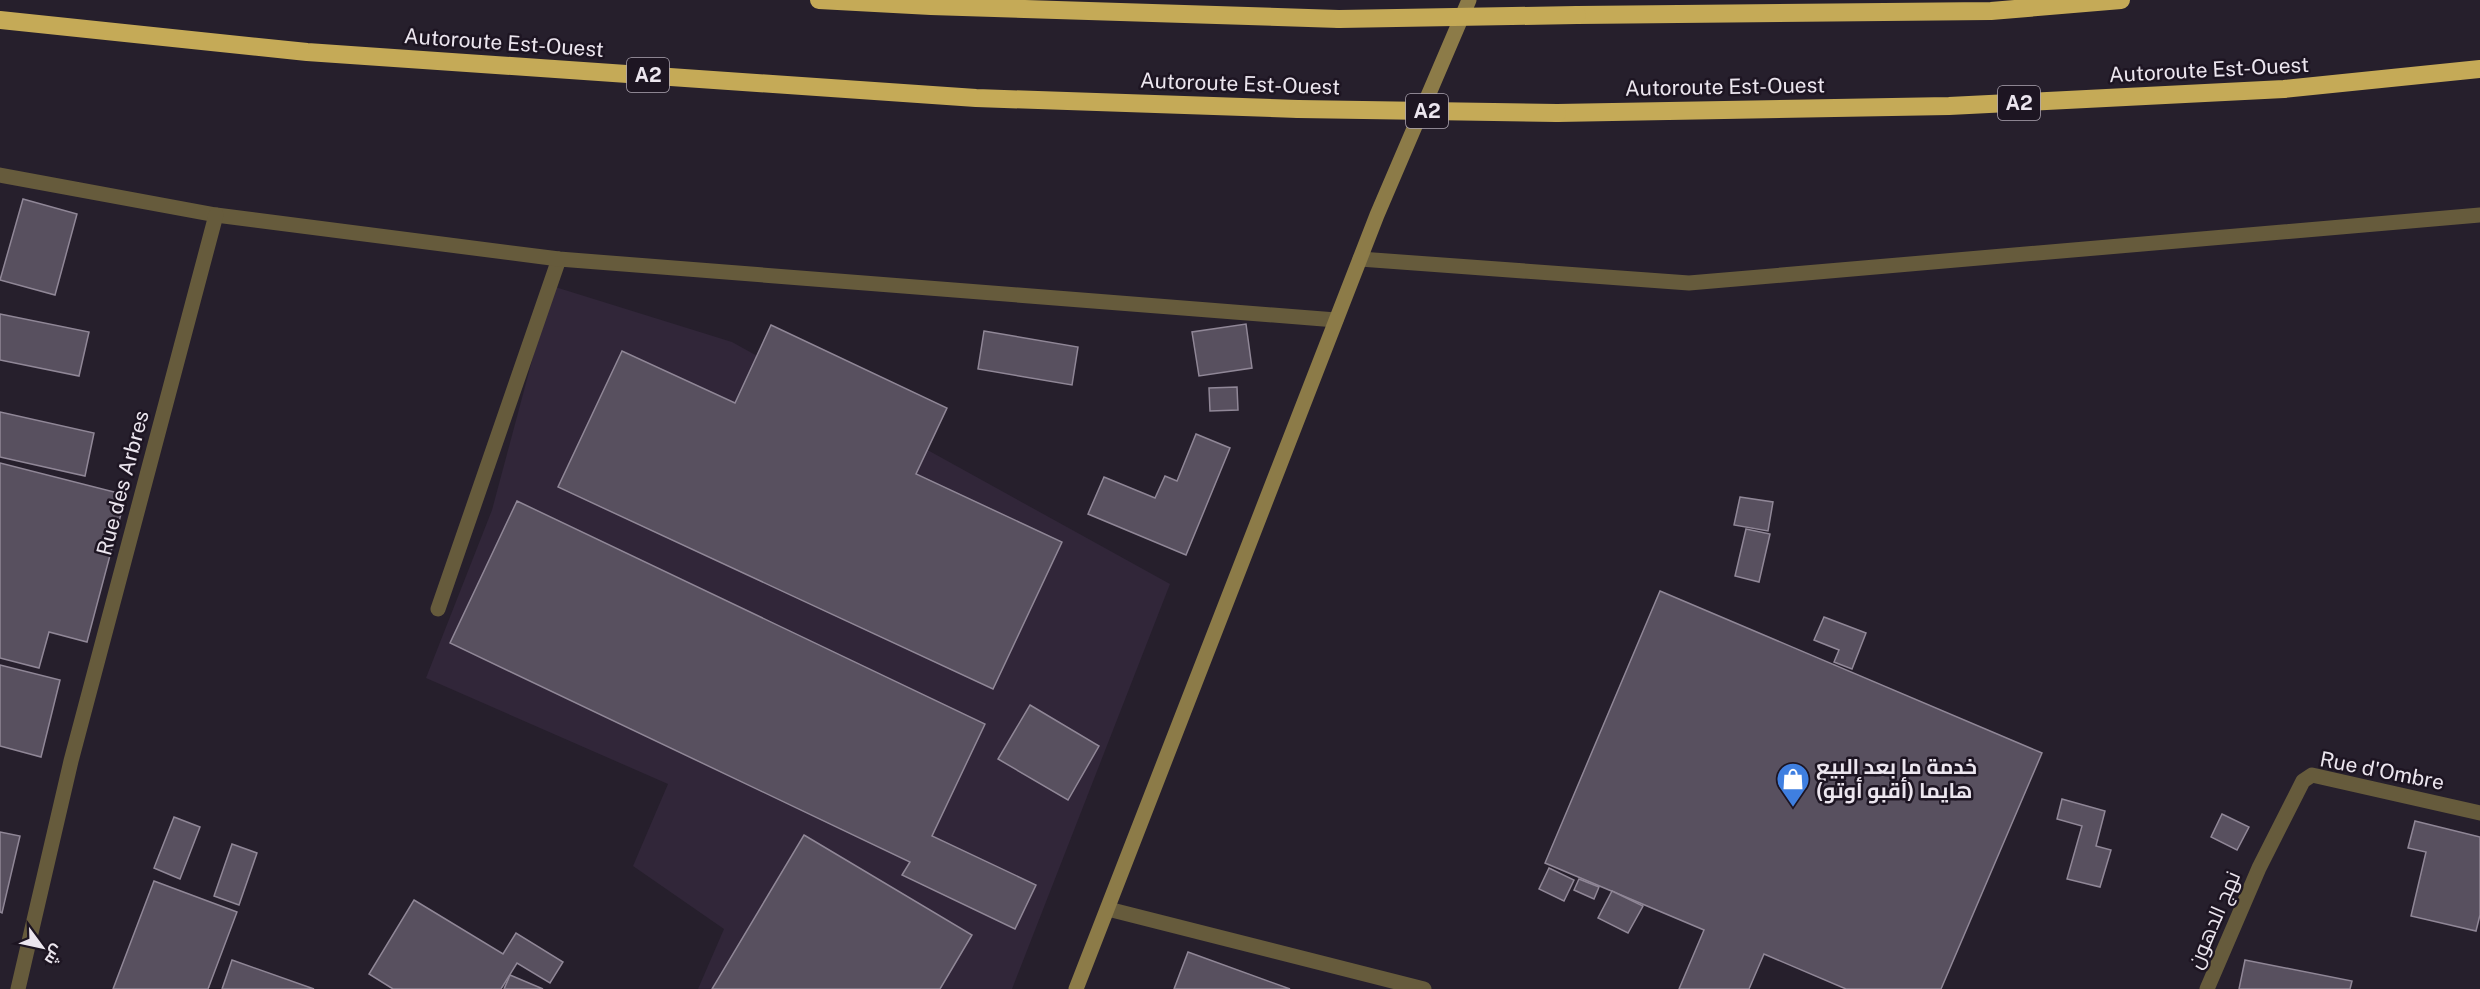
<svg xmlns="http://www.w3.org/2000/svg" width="2480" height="989" font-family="'Public Sans',Cairo,sans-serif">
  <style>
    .built { fill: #312639 }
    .building { fill: #58505f; stroke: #908797; stroke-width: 1.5 }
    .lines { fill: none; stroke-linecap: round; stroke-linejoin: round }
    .lane { stroke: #665b3c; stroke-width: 15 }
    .street { stroke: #665b3c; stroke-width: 15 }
    .secondary { stroke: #8c7b48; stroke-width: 15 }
    .highway { stroke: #c5aa57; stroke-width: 18 }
    .highway-bridge { stroke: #c5aa57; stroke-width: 18 }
    .labels { text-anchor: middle; stroke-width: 5; stroke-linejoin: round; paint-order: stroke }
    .shield { fill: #1d1522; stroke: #aea7b2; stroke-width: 1.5 }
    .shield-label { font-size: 20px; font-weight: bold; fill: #ece6ef }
    .street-label { font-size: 21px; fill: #ece6ef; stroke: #1d1522 }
    .poi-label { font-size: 21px; font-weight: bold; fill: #ece6ef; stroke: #1d1522; text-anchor: start }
  </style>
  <rect width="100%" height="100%" fill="#261f2c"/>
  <!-- built -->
  <path class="built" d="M552,286L732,342L1170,584L1012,989H698L724,929L633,866L668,784L426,678L492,510Z"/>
  <!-- building -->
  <g class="building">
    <path d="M23,199L77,214L55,295L0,280Z"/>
    <path d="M0,314L89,332L79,376L0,360Z"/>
    <path d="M1246,324L1252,368L1199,376L1192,332Z"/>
    <path d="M771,325L947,408L916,474L1062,542L993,689L558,487L622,351L735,403Z"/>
    <path d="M984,331L1078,347L1072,385L978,369Z"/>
    <path d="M1237,387L1238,410L1210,411L1209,388Z"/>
    <path d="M0,412L94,433L85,476L0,457Z"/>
    <path d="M1196,434L1230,448L1186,555L1088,514L1104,477L1155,498L1165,476L1177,481Z"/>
    <path d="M0,463L126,495L87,642L49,632L39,668L0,658Z"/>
    <path d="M1740,497L1773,502L1768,531L1734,525Z"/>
    <path d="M517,501L985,724L932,836L1036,885L1015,929L902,875L910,862L450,643Z"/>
    <path d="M1746,529L1770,534L1759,582L1735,576Z"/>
    <path d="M1660,591L2042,753L1941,989H1846L1764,954L1749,989H1679L1704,930L1545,863Z"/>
    <path d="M1824,617L1866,633L1852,669L1834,662L1839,650L1814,640Z"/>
    <path d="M0,665L60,680L41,757L0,746Z"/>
    <path d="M1030,705L1099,746L1068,800L998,759Z"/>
    <path d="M2062,799L2105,811L2096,846L2111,850L2100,887L2067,879L2082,826L2057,819Z"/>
    <path d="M2222,814L2249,827L2237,850L2211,837Z"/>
    <path d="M174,817L200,827L180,879L154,868Z"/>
    <path d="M2415,821L2480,837V915L2476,931L2411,916L2426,852L2408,848Z"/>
    <path d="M0,832L20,836L2,913L0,912Z"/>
    <path d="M804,835L972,935L940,989H712Z"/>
    <path d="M232,844L257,853L239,905L214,896Z"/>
    <path d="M1549,868L1574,880L1564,901L1539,889Z"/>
    <path d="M1579,879L1599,887L1594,899L1574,890Z"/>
    <path d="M154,881L237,912L208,989H113Z"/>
    <path d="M1612,891L1643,906L1628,933L1598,918Z"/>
    <path d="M414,900L503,954L516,933L563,962L550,983L517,963L501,989H393L369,974Z"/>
    <path d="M1188,952L1290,989H1174Z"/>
    <path d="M232,960L314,989H222Z"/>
    <path d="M2245,960L2352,981L2350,989H2239Z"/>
    <path d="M510,975L543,989H504Z"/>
  </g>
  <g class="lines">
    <!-- lane -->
    <g class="lane">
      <path d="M1360,259L1689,283L2480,215"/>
      <path d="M438,609L559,259"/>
      <path d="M1108,909L1424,989"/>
    </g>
    <!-- street -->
    <g class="street">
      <path d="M0,175L216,215L559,259L1336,320"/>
      <path d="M18,989L71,761L216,215"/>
      <path d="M2207,989L2259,868L2303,781L2312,775L2480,813"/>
    </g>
    <!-- secondary -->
    <path class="secondary" d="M1076,989L1377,215L1469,0"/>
    <!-- highway -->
    <g class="highway">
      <path d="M819,0L931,6L1339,19"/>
      <path d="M1577,15L1991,11L2121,0"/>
      <path d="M0,20L307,52L976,98L1298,109"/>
      <path d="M1557,113L1949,106L2284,89L2480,69"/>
    </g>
    <!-- highway-bridge -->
    <g class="highway-bridge">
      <path d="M1339,19L1577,15"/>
      <path d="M1298,109L1557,113"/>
    </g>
  </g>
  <!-- icons -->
  <defs>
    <g id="shop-pin" transform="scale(1.725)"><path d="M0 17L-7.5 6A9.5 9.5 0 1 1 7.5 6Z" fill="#3f7fe0" stroke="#1d1522"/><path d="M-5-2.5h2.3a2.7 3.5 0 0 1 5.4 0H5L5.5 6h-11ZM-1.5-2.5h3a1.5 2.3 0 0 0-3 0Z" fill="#fff"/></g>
  </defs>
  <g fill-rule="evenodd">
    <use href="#shop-pin" x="1793" y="779"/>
  </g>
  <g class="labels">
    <!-- shield labels -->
    <g class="shield">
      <rect x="627" y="58" width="42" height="34" rx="4.5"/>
      <rect x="1998" y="86" width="42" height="34" rx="4.5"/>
      <rect x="1406" y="94" width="42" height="34" rx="4.5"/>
    </g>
    <g class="shield-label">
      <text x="648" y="82">A2</text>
      <text x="2019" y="110">A2</text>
      <text x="1427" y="118">A2</text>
    </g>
    <!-- street labels -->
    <g class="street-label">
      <text transform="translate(504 43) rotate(4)" y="7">Autoroute Est-Ouest</text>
      <text transform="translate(2209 70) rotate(-3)" y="7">Autoroute Est-Ouest</text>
      <text transform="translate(1240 84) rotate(2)" y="7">Autoroute Est-Ouest</text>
      <text transform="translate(1725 87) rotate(-1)" y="7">Autoroute Est-Ouest</text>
      <text transform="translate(123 483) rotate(-75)" y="7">Rue des Arbres</text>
      <text transform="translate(2382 771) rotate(11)" y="7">Rue d'Ombre</text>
      <text transform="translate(2214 920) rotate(-67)" y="7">نهج الدهون</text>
    </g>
    <!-- poi labels -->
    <g class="poi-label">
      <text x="1816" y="774">خدمة ما بعد البيع<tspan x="1816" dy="24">هايما (أقبو أوتو)</tspan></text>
    </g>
  </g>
  <!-- north arrow -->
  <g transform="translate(42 947) rotate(123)" stroke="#1d1522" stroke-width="4.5" paint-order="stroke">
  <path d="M0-4.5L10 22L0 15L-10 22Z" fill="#ece6ef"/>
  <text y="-9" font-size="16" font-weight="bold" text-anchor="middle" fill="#ece6ef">ش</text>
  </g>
</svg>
